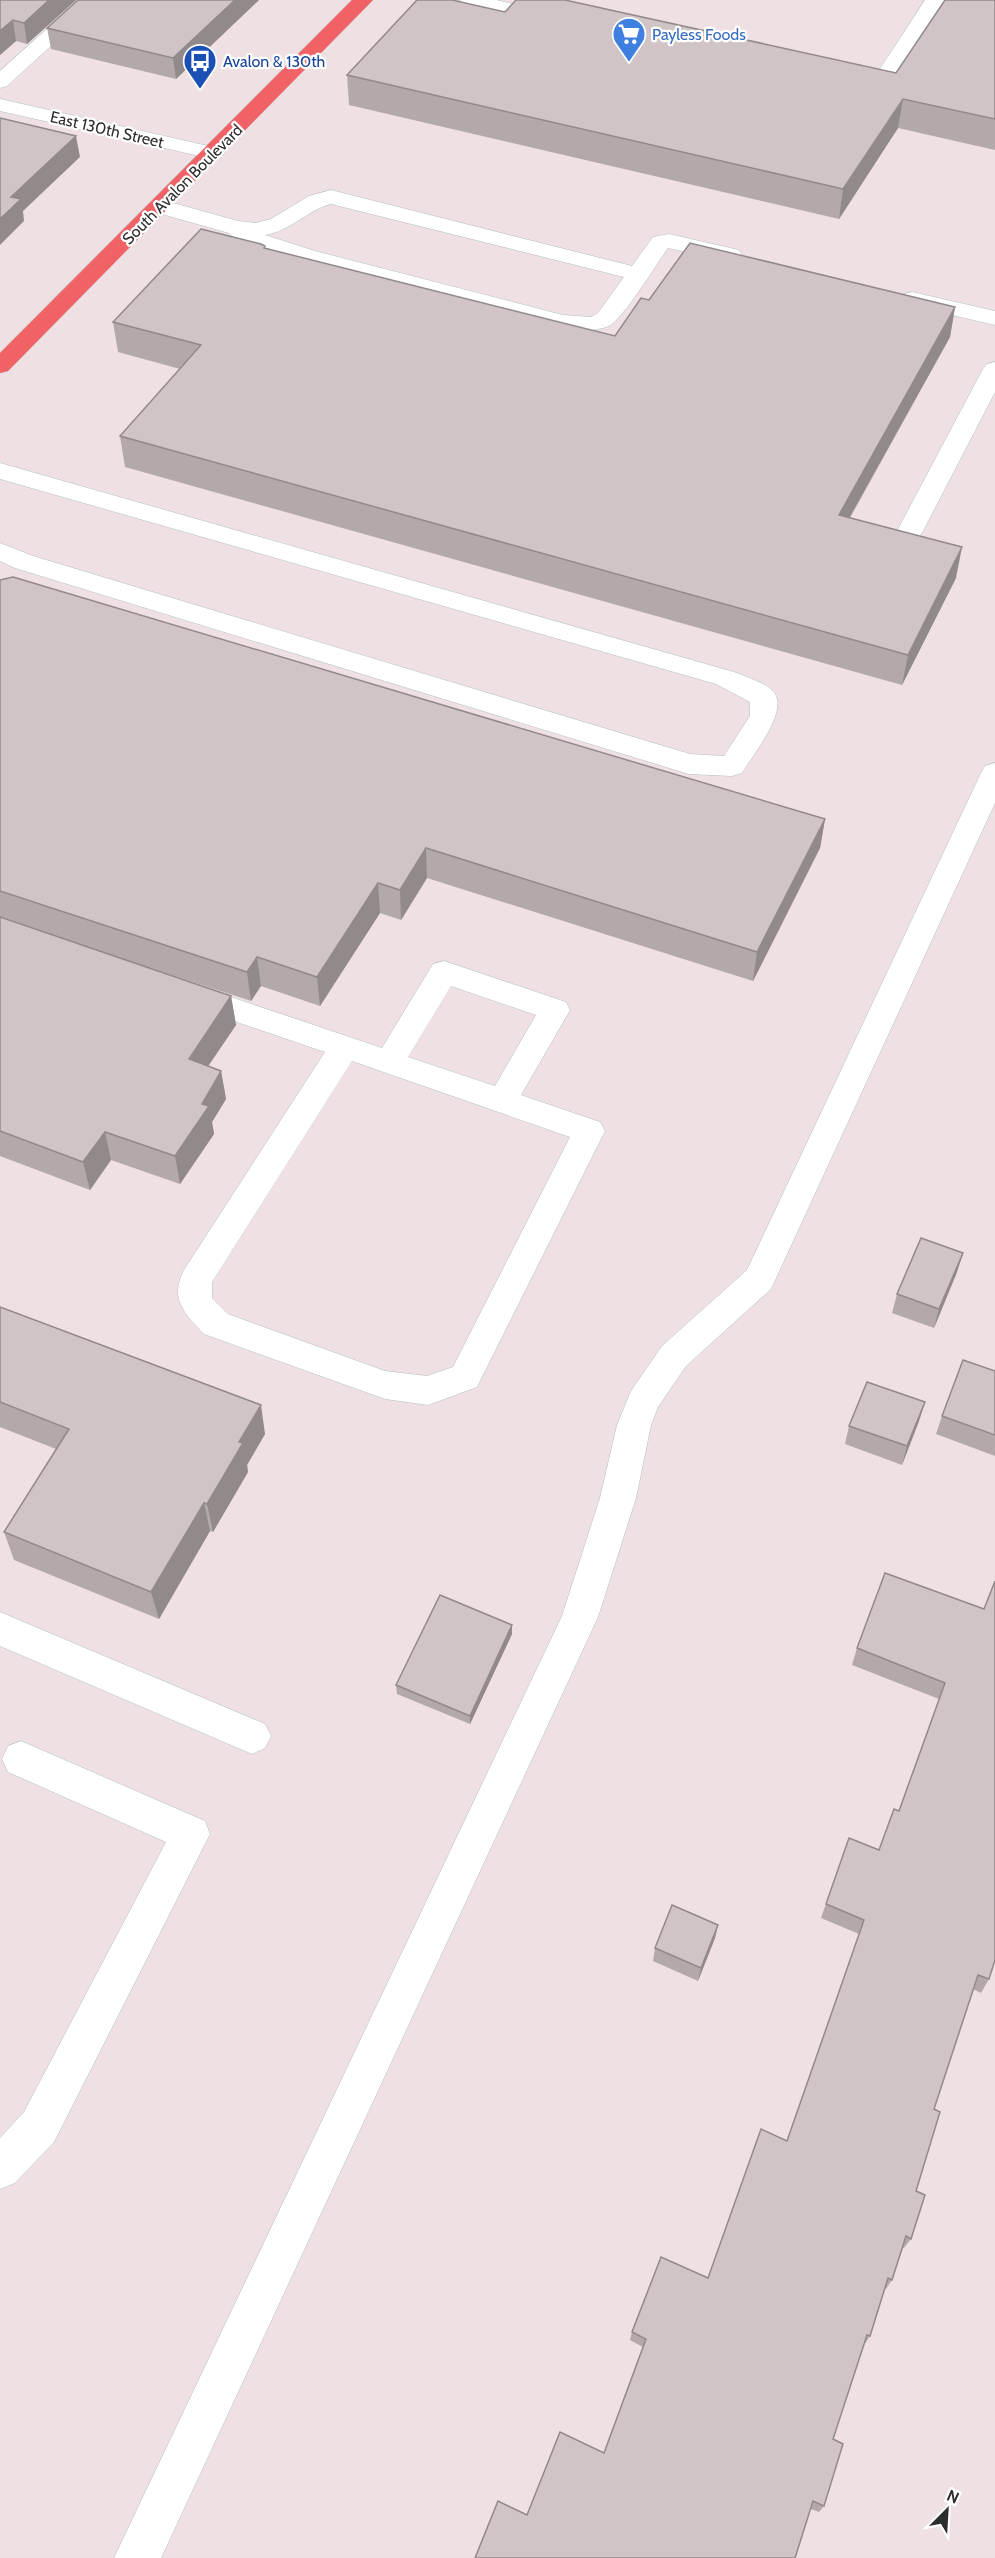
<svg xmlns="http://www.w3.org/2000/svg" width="995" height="2558" font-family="Cabin,sans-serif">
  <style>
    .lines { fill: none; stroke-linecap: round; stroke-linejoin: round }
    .minor-casing { stroke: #b3c0c0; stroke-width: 1 }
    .major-casing { stroke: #c4c4c4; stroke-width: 1 }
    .minor { fill: #fff; fill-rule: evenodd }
    .major { fill: #f16266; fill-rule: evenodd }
    .wall { fill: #b4a9aa }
    .shaded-wall { fill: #92898b }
    .building { fill: #d1c4c6; stroke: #92898b; stroke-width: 1.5 }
    .labels { text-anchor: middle; stroke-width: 4.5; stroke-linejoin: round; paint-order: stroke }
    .far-shop-label { font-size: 16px; fill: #366cbe; stroke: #fff; text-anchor: start }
    .far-transit-label { font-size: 16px; fill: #164399; stroke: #fff; text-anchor: start }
    .far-street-label { font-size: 16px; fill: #2d2d2d; stroke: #fff }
  </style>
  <rect width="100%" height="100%" fill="#eee0e3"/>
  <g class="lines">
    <!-- minor casing -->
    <g class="minor-casing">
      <g id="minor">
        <path d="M79,0H101L7,86L0,88V71Z"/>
        <path d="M460,0H496L559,15L562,19L559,23L552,25L463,4Z"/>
        <path d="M925,0H945L883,95L876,97L848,90L845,86L848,82L855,80L871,83Z"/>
        <path d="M0,99L213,147L221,148L224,153L221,158L213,159L0,111Z"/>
        <path d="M331,190L632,266L653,237L669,234L739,250L742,255L739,260L731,262L668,248C658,262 622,320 609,326C594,332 579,330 563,329L299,261L236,240L229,233L151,211L148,206L151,201L159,199L238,221L256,223L271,219L309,196ZM331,204L624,277L598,313L591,317L563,315L315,251L265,235C291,231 307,210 331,204Z"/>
        <path d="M912,292L995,311V325L904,304L901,299L904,294Z"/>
        <path d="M995,362V392L923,531L919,537L910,539L901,537L897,531L983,369L987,364Z"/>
        <path d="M0,463L734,672C746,677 763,682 772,690C792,708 752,756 742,773L732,776L689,774L15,568L0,561V543L33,556L690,754L724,756L750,716V702L716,684L0,479Z"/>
        <path d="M995,763V803L771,1289L686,1366L658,1407L651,1425L636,1498L598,1617L161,2558H114L562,1616L600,1498L617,1425L631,1391L662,1346L747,1270L981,773L985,766Z"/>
        <path d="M444,961L566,1002L570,1010L521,1095L600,1122L605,1131L477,1387L428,1405L385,1399L204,1334C185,1313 169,1300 184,1270L325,1052L181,1003L177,995L181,987L192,984L382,1048L433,964ZM451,986L536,1015L495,1086L408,1057ZM352,1061L570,1137L453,1367L427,1376L385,1371L228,1314L212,1298V1282Z"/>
        <path d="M0,1612L265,1724L271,1736L265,1748L252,1754L0,1646Z"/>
        <path d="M21,1741L205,1821L210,1834L54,2142L15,2183L0,2189V2138L24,2112L166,1842L8,1772L2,1759L8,1746Z"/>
      </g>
    </g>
    <!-- major casing -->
    <g class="major-casing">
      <path id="major" d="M352,0H373L8,371L0,373V353Z"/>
    </g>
    <!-- minor -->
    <use href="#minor" class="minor"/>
    <!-- major -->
    <use href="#major" class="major"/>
  </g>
  <!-- wall -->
  <g class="wall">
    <path d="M0,0H76L27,44L16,41L0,55Z"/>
    <path d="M259,0L176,79L51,49L47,28Z"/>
    <path d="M995,0V150L898,128L839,219L349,105L347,75L505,12L896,73Z"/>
    <path d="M265,248L615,336L649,300L955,307L950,337L850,518L956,578L902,685L125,467L120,436L180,369L118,352L113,322Z"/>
    <path d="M0,580L825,819L820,848L753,981L427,878L401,920L380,913L320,1006L261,986L251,1001L120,958L231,996L236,1025L208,1066L221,1071L226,1099L212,1122L214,1134L180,1184L111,1160L90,1190L0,1156Z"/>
    <path d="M963,1253L957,1272L934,1328L892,1313L897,1294Z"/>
    <path d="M0,1307L265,1434L247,1465L248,1472L213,1532L210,1531L159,1619L14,1560L4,1532L56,1449L0,1427Z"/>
    <path d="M995,1371V1456L936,1434L942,1416Z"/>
    <path d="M925,1402L919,1421L902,1465L845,1444L849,1426Z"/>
    <path d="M984,1609L989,1979L981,1993L973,1989L934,2109L916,2191L911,2239L904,2248H903L892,2280L886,2289H885L870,2336L864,2345L833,2439L824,2506L819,2512L811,2509L527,2515L604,2453L643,2347L630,2340L632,2332L708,2278L787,2141L859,1934L821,1918L849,1838L879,1850L899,1811L939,1699L852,1665L857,1648Z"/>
    <path d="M512,1634L470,1724L397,1694L396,1685Z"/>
    <path d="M718,1925L715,1938L698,1981L653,1961L655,1948Z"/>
  </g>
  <!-- shaded-wall -->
  <g class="shaded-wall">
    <path d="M49,0H76L27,44L24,23Z"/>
    <path d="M235,0H259L176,79L173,58Z"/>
    <path d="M13,20L16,41L0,55V31Z"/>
    <path d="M903,99L898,128L839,219L843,189Z"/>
    <path d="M76,136L80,157L23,211L24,221L0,245V219L11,197Z"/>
    <path d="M955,307L950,337L834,545L839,515Z"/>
    <path d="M962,547L956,578L902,685L908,655Z"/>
    <path d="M825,819L820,848L753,981L757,952Z"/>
    <path d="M426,848L427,878L401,920L400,890Z"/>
    <path d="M378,883L380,913L320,1006L317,977Z"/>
    <path d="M257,957L261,986L251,1001L247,972Z"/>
    <path d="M231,996L236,1025L194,1087L189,1059Z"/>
    <path d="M221,1071L226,1099L212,1122L214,1134L180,1184L175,1156L202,1104Z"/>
    <path d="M105,1132L111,1160L90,1190L83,1162Z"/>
    <path d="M963,1253L957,1272L934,1328L939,1309Z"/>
    <path d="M925,1402L919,1421L902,1465L907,1446Z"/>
    <path d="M261,1405L265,1434L247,1465L248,1472L213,1532L207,1504L239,1442Z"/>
    <path d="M204,1503L210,1531L159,1619L151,1592Z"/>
    <path d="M512,1625V1634L470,1724V1716Z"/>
    <path d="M718,1925L715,1938L698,1981L701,1968Z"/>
  </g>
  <!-- building -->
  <g class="building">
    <path d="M0,0H49L24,23L13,20L0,31Z"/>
    <path d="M78,0H235L173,58L47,28Z"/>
    <path d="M417,0H452L505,12L516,0H565L896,73L945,0H995V119L903,99L843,189L347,75Z"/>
    <path d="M0,118L76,136L11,197L21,199L0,219Z"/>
    <path d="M201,229L261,244L265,246L264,248L615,336L641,298L649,300L690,243L955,307L839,515L962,547L908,655L120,436L201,345L113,322Z"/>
    <path d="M13,577L825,819L757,952L426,848L400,890L378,883L317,977L257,957L247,972L0,891V580Z"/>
    <path d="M0,917L231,996L189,1059L221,1071L202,1104L209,1106L175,1156L105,1132L83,1162L0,1131Z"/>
    <path d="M921,1238L963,1253L939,1309L897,1294Z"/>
    <path d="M0,1307L261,1405L239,1442L243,1443L207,1504L204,1503L151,1592L4,1532L69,1429L0,1402Z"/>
    <path d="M963,1360L995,1371V1435L942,1416Z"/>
    <path d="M867,1382L925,1402L907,1446L849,1426Z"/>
    <path d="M885,1573L984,1609L995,1581V1960L989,1979L978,1975L934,2109L940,2112L916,2191L925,2195L911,2239L906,2236L892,2280L888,2278L870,2336L867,2335L833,2439L843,2444L824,2506L813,2501L795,2558H475L498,2501L527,2515L560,2432L604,2453L646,2339L632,2332L661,2257L708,2278L761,2129L787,2141L864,1920L826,1904L849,1838L879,1850L894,1809L899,1811L945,1683L857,1648Z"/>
    <path d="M440,1595L512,1625L470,1716L396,1685Z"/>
    <path d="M672,1905L718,1925L701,1968L655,1948Z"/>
  </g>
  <!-- icons -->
  <defs>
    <g id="supermarket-pin" transform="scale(1.725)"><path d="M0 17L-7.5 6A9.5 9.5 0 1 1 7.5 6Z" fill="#3f7fe0" stroke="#fff"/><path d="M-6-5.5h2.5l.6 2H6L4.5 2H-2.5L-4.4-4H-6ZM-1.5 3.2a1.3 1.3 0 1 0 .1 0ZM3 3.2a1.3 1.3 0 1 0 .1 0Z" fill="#fff"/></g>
    <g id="bus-pin" transform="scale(1.725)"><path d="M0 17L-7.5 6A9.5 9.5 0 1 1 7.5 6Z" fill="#1a4fb4" stroke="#fff"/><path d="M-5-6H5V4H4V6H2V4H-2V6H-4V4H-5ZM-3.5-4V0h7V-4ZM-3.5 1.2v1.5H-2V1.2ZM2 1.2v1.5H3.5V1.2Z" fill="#fff"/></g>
  </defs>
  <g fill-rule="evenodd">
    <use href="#supermarket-pin" x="629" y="34"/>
    <use href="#bus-pin" x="200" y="61"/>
  </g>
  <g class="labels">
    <!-- far-shop labels -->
    <g class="far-shop-label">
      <text x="652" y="40">Payless Foods</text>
    </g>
    <!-- far-transit labels -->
    <g class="far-transit-label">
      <text x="223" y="67">Avalon &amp; 130th</text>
    </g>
    <!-- far-street labels -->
    <g class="far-street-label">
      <text transform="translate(107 129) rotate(13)" y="6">East 130th Street</text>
      <text transform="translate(182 184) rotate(-45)" y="6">South Avalon Boulevard</text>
    </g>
  </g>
  <!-- north arrow -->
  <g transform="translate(947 2510) rotate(24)" stroke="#ffffff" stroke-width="4.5" paint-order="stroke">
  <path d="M0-4.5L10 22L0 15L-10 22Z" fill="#2d2d2d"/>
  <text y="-9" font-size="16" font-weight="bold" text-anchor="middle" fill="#2d2d2d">N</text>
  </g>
</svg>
